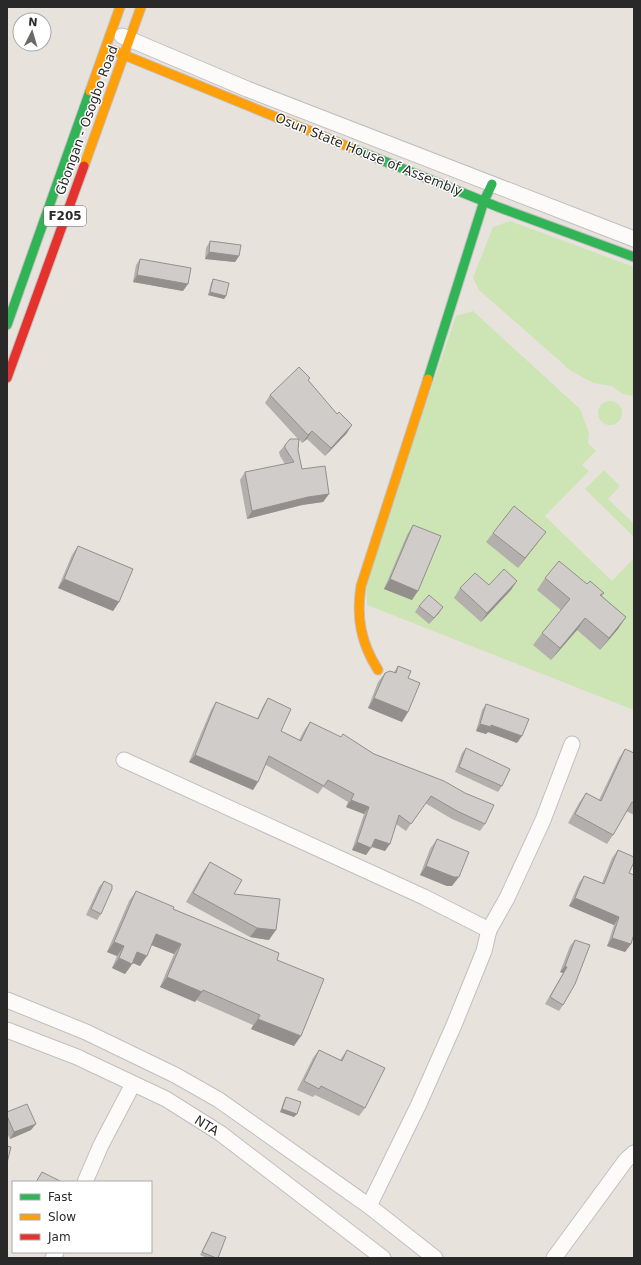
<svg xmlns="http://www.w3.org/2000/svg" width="641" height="1265" font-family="'DejaVu Sans',sans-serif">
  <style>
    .green { fill: #cde5b4 }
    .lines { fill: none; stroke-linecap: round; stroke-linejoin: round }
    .street-casing { stroke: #c1bfbf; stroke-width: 17 }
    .fast-casing { stroke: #c1bfbf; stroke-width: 11 }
    .slow-casing { stroke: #c1bfbf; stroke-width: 11 }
    .jam-casing { stroke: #c1bfbf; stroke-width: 11 }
    .street { stroke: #fcfbfa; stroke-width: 15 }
    .fast { stroke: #30b455; stroke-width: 9 }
    .slow { stroke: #ff9f0a; stroke-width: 9 }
    .jam { stroke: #e5322d; stroke-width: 9 }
    .wall { fill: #b3afad }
    .shaded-wall { fill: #928f8d }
    .building { fill: #d0ccc9; stroke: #928f8d }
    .labels { text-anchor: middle; stroke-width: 3; stroke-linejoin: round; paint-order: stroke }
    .shield { fill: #fff; stroke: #696969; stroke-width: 1 }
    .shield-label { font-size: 12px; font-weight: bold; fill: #292929 }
    .street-label { font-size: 13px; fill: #292929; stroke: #fff }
  </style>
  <rect width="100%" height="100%" fill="#e8e2dd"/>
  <!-- green -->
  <g class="green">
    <path d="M510,221L634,267V396L623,394L611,386L593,383L571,371L479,290L473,278L493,227Z"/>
    <path d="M473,311L580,409L589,433L588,443L596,451L582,465L589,471L545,516L612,581L634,558V710L367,605L366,580L456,316Z"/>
    <circle cx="610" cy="413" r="12"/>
    <path d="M604,470L620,486L608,499L634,524V537L585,489Z"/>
  </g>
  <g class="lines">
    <!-- street casing -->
    <g class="street-casing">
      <g id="street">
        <path d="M122,36L247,89L634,239"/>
        <path d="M124,760L424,897L489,930"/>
        <path d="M7,1000L86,1032L175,1075L219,1100L369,1206L435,1258"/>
        <path d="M7,1030L77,1057L166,1099L220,1133L383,1258"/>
        <path d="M85,1182L101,1145L133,1084"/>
        <path d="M369,1206L418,1106L454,1025L484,951L489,930L507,898L543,820L572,744"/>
        <path d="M53,1258L56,1252"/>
        <path d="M554,1258L626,1160L634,1153"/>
      </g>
    </g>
    <!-- fast casing -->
    <g class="fast-casing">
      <g id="fast">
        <path d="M354,149L498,207L634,257"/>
        <path d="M7,325L90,91"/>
        <path d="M428,379L484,201L492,184"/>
      </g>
    </g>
    <!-- slow casing -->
    <g class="slow-casing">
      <g id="slow">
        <path d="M107,48L354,149"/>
        <path d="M90,91L120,7"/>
        <path d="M84,166L141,7"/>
        <path d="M378,670C361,643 356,618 361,586L428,379"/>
      </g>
    </g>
    <!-- jam casing -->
    <g class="jam-casing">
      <path id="jam" d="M7,378L84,166"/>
    </g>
    <!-- street -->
    <use href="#street" class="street"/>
    <!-- fast -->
    <use href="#fast" class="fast"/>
    <!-- slow -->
    <use href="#slow" class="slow"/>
    <!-- jam -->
    <use href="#jam" class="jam"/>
  </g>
  <!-- wall -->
  <g class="wall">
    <path d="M210,241L239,256L235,262L205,259L206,248Z"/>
    <path d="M140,259L183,291L133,282L136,265Z"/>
    <path d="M213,279L226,296L224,299L208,295L211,283Z"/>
    <path d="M310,378L308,381L347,433L325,456L307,439L302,443L299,439L298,450L302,469L329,494L323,502L302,505L247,519L240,480L245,472L285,464L280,456L279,452L285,445L298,439L265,403L270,395Z"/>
    <path d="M413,525L412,600L384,589L407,535Z"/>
    <path d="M493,533L539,541L518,568L486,542Z"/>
    <path d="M78,546L119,602L113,611L58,588L72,555Z"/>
    <path d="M545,578L587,584L604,593L602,596L626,617L618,629L600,650L577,630L551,660L533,645L542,633L561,610L537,590Z"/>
    <path d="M489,585L511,590L481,622L454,598L460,588Z"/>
    <path d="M419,606L443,607L439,613L429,624L415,612Z"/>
    <path d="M398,666L408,678V712L402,722L368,708L378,682L385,673L394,672Z"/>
    <path d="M268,698L281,731L299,740L305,729L310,722L374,754L485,824L480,831L452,819L425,803L406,831L396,824L385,851L371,847L366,855L352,850L364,814L346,807L348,802L323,787L318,794L266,765L253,790L189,762L211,710L216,702L257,719L263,706Z"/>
    <path d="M486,704L517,743L488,732L486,734L476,731L482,710Z"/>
    <path d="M466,748L502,786L498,792L455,772L462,753Z"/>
    <path d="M625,749L634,753V815L626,811L613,835L607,844L568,823L579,803L586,793L599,800L619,758Z"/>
    <path d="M437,839L452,886H447L420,875L430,849Z"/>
    <path d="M618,850L629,873L631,944L625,952L607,946L614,925L569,906L579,883L584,876L602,883L612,858Z"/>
    <path d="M210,862L234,894L269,940L250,937L186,902L203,872Z"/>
    <path d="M104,881L101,914L97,920L86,915L99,887Z"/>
    <path d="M136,891L277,960L294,1046L251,1029L253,1025L196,1000L195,1002L160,987L174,954L151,945L140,966L133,963L125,974L112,968L117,956L107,952L129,901Z"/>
    <path d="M575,940L563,1005L559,1011L545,1004L563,973L560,972L570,946Z"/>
    <path d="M319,1050L340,1060L347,1050L365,1108L359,1116L315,1095L313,1097L297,1090L313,1058Z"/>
    <path d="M286,1097L294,1117L280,1112L284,1100Z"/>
    <path d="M7,1112L31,1130L10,1139L7,1133Z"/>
    <path d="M212,1232L218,1258H207L200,1255L210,1235Z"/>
  </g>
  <!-- shaded-wall -->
  <g class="shaded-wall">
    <path d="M209,252L239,256L235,262L205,259Z"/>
    <path d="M137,275L188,284L183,291L133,282Z"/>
    <path d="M210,292L226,296L224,299L208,295Z"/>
    <path d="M352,425L347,433L325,456L331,448Z"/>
    <path d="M312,431L307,439L302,443L308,435Z"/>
    <path d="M329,494L323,502L302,505L247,519L252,511L308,497Z"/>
    <path d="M546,532L518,568L525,558Z"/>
    <path d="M64,579L119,602L113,611L58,588Z"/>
    <path d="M390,579L418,591L412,600L384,589Z"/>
    <path d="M517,581L511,590L481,622L487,613Z"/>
    <path d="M443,607L439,613L429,624L434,618Z"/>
    <path d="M626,617L618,629L600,650L609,638Z"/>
    <path d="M585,618L577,630L551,660L560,648Z"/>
    <path d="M374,698L408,712L402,722L368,708Z"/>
    <path d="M480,724L491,725L522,736L517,743L488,732L486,734L476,731Z"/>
    <path d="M195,755L258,782L253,790L189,762Z"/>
    <path d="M351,800L369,807L364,814L346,807Z"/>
    <path d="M375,839L390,844L385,851L370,846Z"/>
    <path d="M357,842L371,848L366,855L352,850Z"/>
    <path d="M426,866L459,877L452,886H447L420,875Z"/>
    <path d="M575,898L619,917L614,925L569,906Z"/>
    <path d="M257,928L276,930L269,940L250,937Z"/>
    <path d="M156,934L181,944L174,954L149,944Z"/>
    <path d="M612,938L631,944L625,952L607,946Z"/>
    <path d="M114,942L124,946L117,956L107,952Z"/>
    <path d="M137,952L147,956L140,966L130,962Z"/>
    <path d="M119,958L132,964L125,974L112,968Z"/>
    <path d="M565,966L567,967L563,973L560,972Z"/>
    <path d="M167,977L202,992L195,1002L160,987Z"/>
    <path d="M258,1019L301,1036L294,1046L251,1029Z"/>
    <path d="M282,1109L297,1114L294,1117L280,1112Z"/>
    <path d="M36,1124L31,1130L10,1139L14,1132Z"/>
  </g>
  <!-- building -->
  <g class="building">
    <path d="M210,241L241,245L239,256L209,252Z"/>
    <path d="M140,259L191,268L188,284L137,275Z"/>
    <path d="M213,279L229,283L226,296L210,292Z"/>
    <path d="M299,367L310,378L308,380L337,414L339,412L352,425L331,448L312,431L308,435L270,395Z"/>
    <path d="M290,439H299L298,450L302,469L325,466L329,494L308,497L252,511L245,472L294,462L285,448V445Z"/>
    <path d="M514,506L546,532L525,558L493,533Z"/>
    <path d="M413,525L441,536L418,591L390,579Z"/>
    <path d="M78,546L133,569L119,602L64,579Z"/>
    <path d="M559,561L587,584L590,581L604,593L600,595L626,617L609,638L585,618L560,648L542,633L570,599L545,578Z"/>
    <path d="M504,569L517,581L487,613L460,588L475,573L489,585Z"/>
    <path d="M429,595L443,607L434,618L419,606Z"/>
    <path d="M398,666L411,671L408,678L420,683L408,712L374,698L385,673L390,671L396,673Z"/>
    <path d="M268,698L291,709L281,731L301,741L310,722L341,737L343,734L374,754L444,781L465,793L494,805L485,824L457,811L431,796L411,824L399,815L390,844L375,839L371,848L357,842L369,807L351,800L354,794L328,780L324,786L269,756L258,782L195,755L216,702L258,719Z"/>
    <path d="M486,704L529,719L522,736L491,725V727L480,724Z"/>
    <path d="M466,748L510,769L502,786L459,767Z"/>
    <path d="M625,749L634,753V803L632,802L613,835L575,814L586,793L601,801Z"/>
    <path d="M437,839L469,852L459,877H454L426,866Z"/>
    <path d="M618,850L634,857V862L629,873L634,875V934L631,944L612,938L619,917L575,898L584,876L604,884Z"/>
    <path d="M210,862L242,880L234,894L280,899L276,930L257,928L193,893Z"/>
    <path d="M104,881L112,885V889L101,914L91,909Z"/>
    <path d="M136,891L174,907L173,909L279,953L277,960L324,979L301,1036L258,1019L260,1015L203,990L202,992L167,977L181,944L156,934L147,956L137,952L132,964L119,958L124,946L114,942Z"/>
    <path d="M575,940L590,945L575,984L563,1005L550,997L567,967L565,966Z"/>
    <path d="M319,1050L342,1061L347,1050L385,1068L365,1108L321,1086L319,1089L304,1081Z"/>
    <path d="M286,1097L301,1102L297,1114L282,1109Z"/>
    <path d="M27,1104L36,1124L14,1132L7,1116V1112Z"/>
    <path d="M7,1146L11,1147L7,1163Z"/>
    <path d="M42,1172L62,1182H36Z"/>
    <path d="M212,1232L226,1237L218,1258H216L202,1252Z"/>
  </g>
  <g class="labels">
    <!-- shield labels -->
    <rect class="shield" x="44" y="206" width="42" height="20" rx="3"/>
    <g class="shield-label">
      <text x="65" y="220">F205</text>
    </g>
    <!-- street labels -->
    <g class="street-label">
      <text transform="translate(86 120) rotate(-70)" y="5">Gbongan - Osogbo Road</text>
      <text transform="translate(369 154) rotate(22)" y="5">Osun State House of Assembly</text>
      <text transform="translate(207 1125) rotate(32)" y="5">NTA</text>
    </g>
  </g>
  <!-- border -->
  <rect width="641" height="1265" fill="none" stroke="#292929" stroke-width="16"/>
  <!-- legend -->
  <rect x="12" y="1181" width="140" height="72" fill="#ffffff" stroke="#a9a9a9"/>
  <rect x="20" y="1194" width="20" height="6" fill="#30b455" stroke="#a9a9a9"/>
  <text x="48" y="1201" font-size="12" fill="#292929">Fast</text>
  <rect x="20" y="1214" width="20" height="6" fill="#ff9f0a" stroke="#a9a9a9"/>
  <text x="48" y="1221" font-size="12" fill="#292929">Slow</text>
  <rect x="20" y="1234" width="20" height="6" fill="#e5322d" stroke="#a9a9a9"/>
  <text x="48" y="1241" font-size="12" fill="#292929">Jam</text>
  <!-- north arrow -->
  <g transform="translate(32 32) rotate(5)"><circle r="19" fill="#ffffff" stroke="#a9a9a9"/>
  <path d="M0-3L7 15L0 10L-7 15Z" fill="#6c6a68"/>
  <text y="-6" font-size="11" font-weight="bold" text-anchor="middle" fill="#292929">N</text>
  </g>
</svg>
